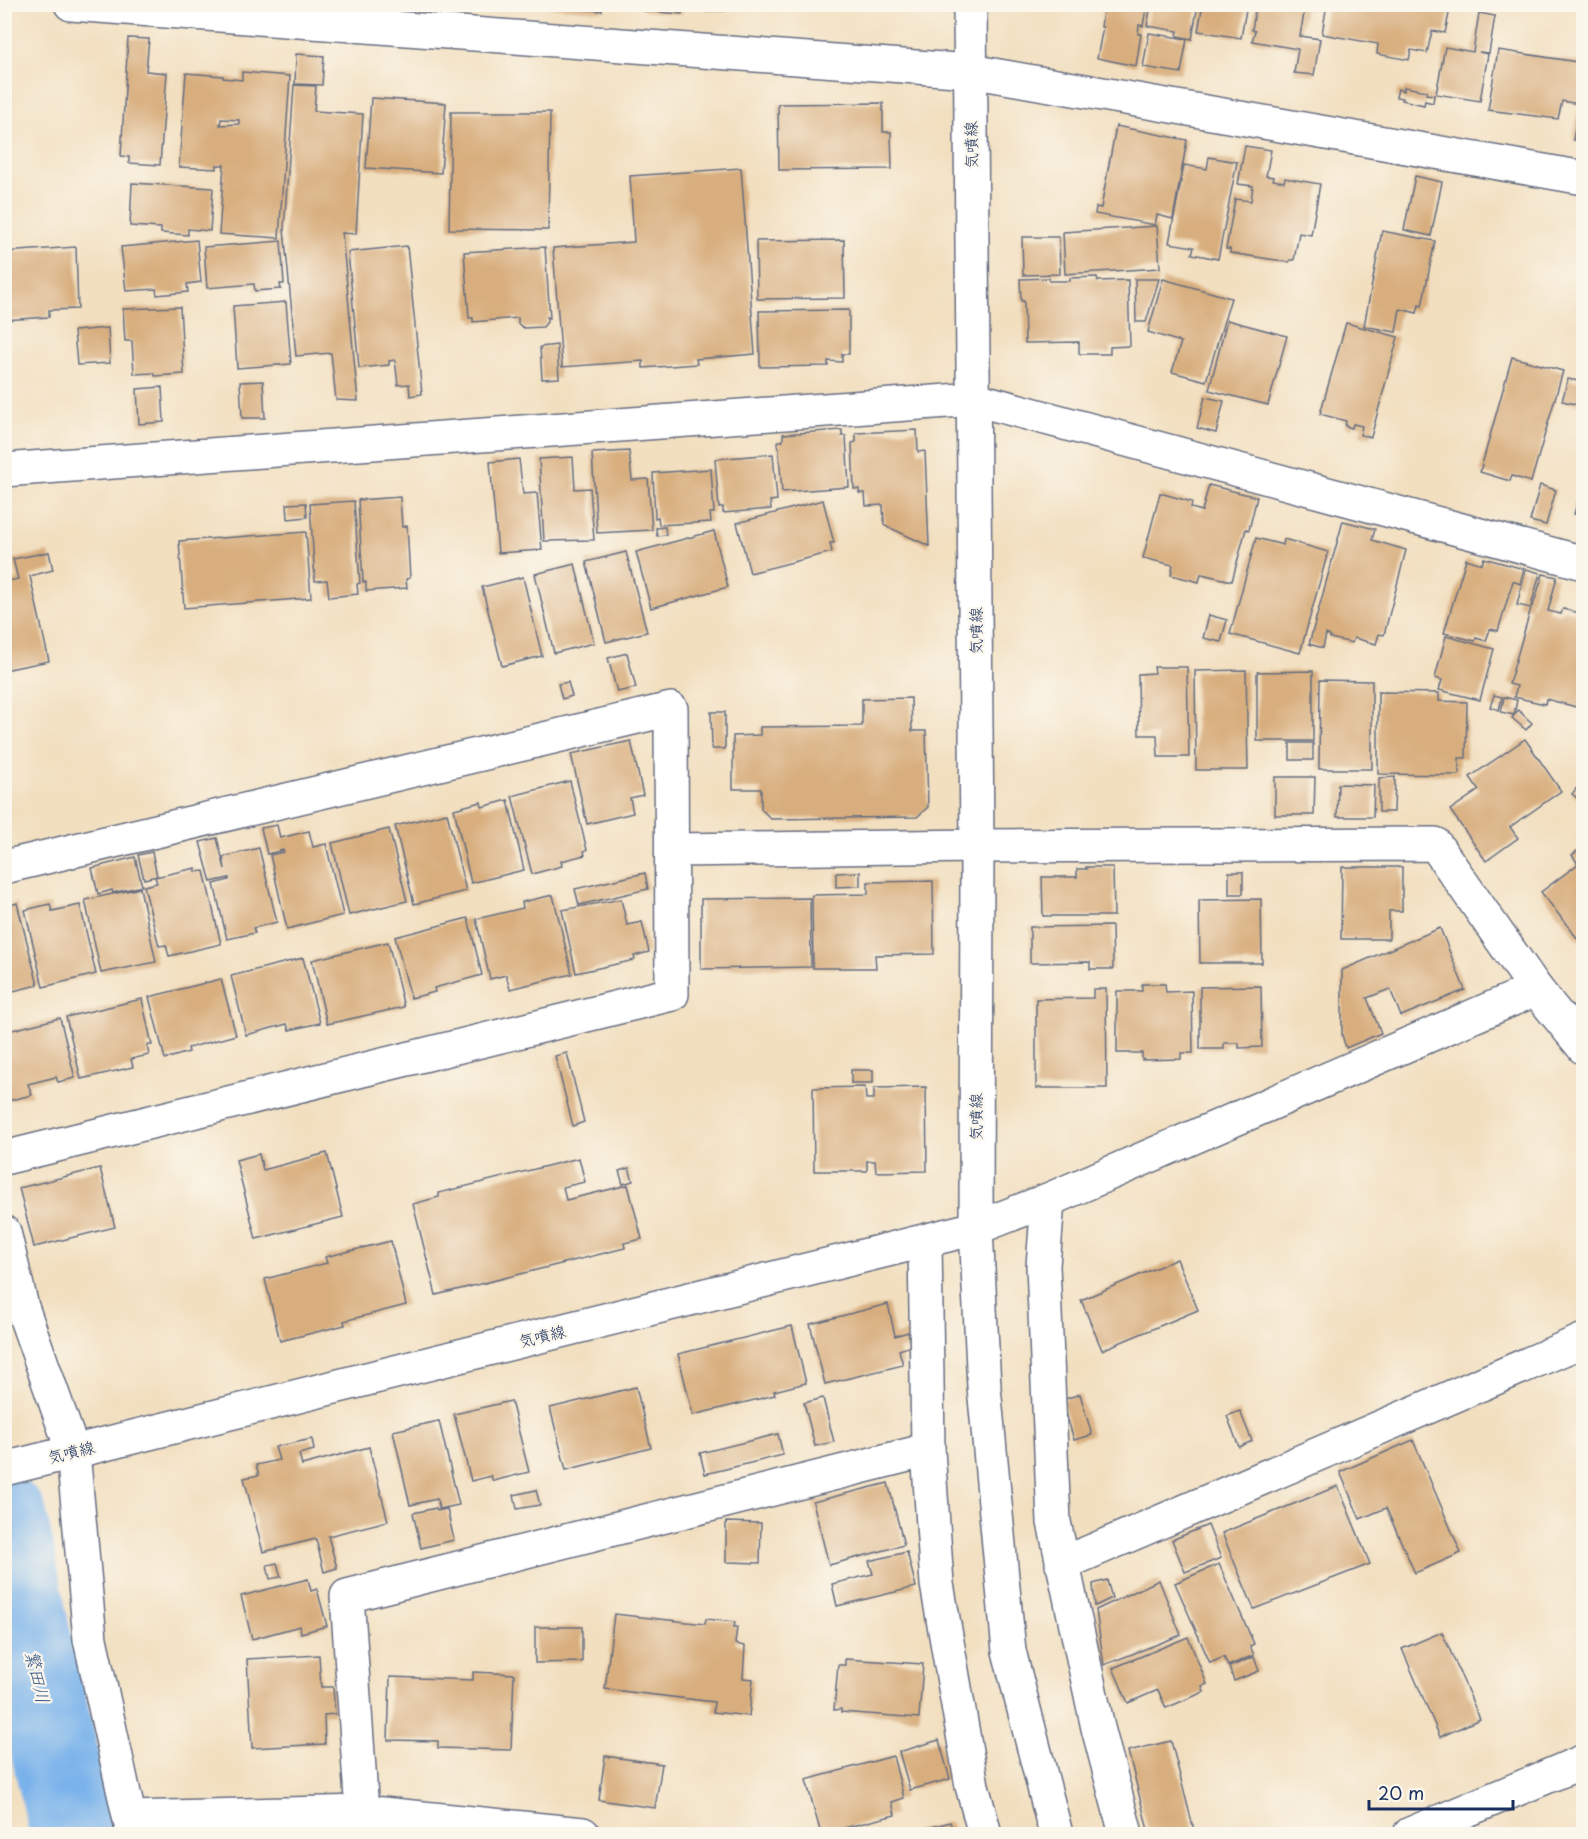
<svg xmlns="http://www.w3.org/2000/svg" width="1588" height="1839" font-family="'Playpen Sans','Klee One',sans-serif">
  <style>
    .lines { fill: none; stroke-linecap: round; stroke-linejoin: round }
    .river { stroke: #7ab3eb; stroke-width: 87 }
    .building { fill: #d8ae7e; fill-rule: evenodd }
    .minor-casing { stroke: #666d80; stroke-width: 36 }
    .tertiary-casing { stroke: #666d80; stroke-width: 36 }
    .minor { stroke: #fff; stroke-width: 33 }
    .tertiary { stroke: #fff; stroke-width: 33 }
    .rail-casing { stroke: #1b2f5e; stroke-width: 7 }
    .rail { stroke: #fbf7ec; stroke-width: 4.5; stroke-dasharray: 14; stroke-linecap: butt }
    .labels { text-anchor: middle; stroke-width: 4.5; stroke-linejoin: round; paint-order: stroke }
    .street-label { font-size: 16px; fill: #1b2f5e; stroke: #fbf7ec }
    .water-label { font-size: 18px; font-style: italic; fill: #385788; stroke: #fbf7ec }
  </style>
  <rect width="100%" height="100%" fill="#fbf7ec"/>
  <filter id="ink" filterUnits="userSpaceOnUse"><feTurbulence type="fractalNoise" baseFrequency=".0167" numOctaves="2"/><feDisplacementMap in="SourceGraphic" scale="12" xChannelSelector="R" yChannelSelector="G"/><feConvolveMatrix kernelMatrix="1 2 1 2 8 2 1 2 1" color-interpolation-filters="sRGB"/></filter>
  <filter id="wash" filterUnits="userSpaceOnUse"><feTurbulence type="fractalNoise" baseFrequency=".008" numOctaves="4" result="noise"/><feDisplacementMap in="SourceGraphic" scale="24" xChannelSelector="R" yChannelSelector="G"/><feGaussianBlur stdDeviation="1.35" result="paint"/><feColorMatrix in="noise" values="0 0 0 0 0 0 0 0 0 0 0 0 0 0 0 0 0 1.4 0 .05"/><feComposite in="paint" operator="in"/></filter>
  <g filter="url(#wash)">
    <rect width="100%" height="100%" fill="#f2dfc0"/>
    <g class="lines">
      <!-- river -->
      <path class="river" d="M4,1519L28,1640L74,1834"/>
    </g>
    <g id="blocks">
      <!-- building -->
      <g class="building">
        <path d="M547,4H603L602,11L546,7Z"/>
        <path d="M645,4H683L682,14L644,11Z"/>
        <path d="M705,4H724V11L705,10Z"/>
        <path d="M1104,4H1147L1143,26L1139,25L1138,34H1141L1136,66L1097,58L1103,27H1101Z"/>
        <path d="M1151,4H1198L1192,39L1177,36L1178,31L1147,26Z"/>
        <path d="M1203,4H1247L1241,38L1198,31Z"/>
        <path d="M1256,4H1315L1314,10L1305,8L1300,36L1320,39L1314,75L1294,73L1298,49L1252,41L1255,31L1252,30Z"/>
        <path d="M1327,4H1451L1445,33L1432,31L1427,53L1411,50L1409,60L1377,54L1378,44L1322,34Z"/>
        <path d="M1479,13L1495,16L1489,53L1479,52L1488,54L1480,101L1436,94L1445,47L1473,52Z"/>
        <path d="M1149,33L1187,39L1181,73L1143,67Z"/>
        <path d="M128,38L149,39L146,71L167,73L160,165L129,163V157L121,156Z"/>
        <path d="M1498,50L1584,63V142L1573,140L1579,104L1562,101L1558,119L1488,110Z"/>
        <path d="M296,54L324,56L322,85L295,84Z"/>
        <path d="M242,72L290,76L279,238L219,234L224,165H217V169L179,167L186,73L223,76V78L242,80ZM221,119L239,120V124L220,125Z"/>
        <path d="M294,85L316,86L314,111L363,114L356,234L342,233L358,401L336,400L331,353L296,356L284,229Z"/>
        <path d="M1404,87L1427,91L1426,94L1434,95L1433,103L1425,101L1424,105L1402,100L1403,98L1396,97L1398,89L1404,91Z"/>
        <path d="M371,98L446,103L441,173L366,168Z"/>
        <path d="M883,103V132H891L892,169L779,170L778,104Z"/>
        <path d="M451,112H550L548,230L449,229Z"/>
        <path d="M1116,126L1187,140L1173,219L1157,215L1155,225L1095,214L1096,207L1101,208Z"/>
        <path d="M1245,146L1271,150L1266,176L1274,177L1273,180L1284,182L1285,178L1320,184L1311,235L1299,233L1294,260H1290L1289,262L1230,253V249H1226L1235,199L1251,201L1253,186L1238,184Z"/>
        <path d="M1209,157L1237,162L1218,259L1192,254L1194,247L1169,243L1184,165L1207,169Z"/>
        <path d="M741,168L755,354L696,359L697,364L643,368V361L562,367L553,248L634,242L630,176Z"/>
        <path d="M1415,176L1442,182L1431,236L1404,230Z"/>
        <path d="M132,183L213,188L210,231L188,229V235L161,233V228L130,226Z"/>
        <path d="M1157,226L1160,268L1065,274L1063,232Z"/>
        <path d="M1382,231L1435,241L1422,306L1419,305L1417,313L1400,309L1396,332L1364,326Z"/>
        <path d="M1022,237H1059L1060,274L1023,275Z"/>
        <path d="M197,240L201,282L187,284L188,292L157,295L156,289L126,291L121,247Z"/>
        <path d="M844,240L845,298L757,299L756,241Z"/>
        <path d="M281,241L284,284H280L281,289L255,291L254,284L207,288L204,247Z"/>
        <path d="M407,246L422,394L410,396L409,384L398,385L395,360L389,361V365L359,368L348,252Z"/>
        <path d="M76,247L78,309L49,310V317L4,320V252Z"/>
        <path d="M545,247L550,318L547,317V322L543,327L524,328L518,324V318L473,322V318H469L464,252Z"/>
        <path d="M1097,277L1098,281L1128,280L1130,346L1110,347V354H1079V342L1025,343L1024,301H1021L1020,279L1049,278V281H1070V278Z"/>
        <path d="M1135,279H1159L1146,322H1136Z"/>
        <path d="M1163,279L1231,298L1206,381L1172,372L1181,342L1148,332Z"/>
        <path d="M286,302L291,364L237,368L233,306Z"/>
        <path d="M180,307L184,374L155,376L154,373L134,374L132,341H125L123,309Z"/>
        <path d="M849,310V354H842V362L828,361V366L760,367L759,311Z"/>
        <path d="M1227,320L1287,336L1268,405L1209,390Z"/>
        <path d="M1346,323L1398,337L1371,437L1360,435L1362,426L1353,424L1352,428L1345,426L1346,421L1320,414Z"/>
        <path d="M108,328L110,363L77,365L74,331Z"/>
        <path d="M557,345L559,378L542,379L540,347Z"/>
        <path d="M1512,357L1563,371L1531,482L1512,476L1510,481L1480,472Z"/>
        <path d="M1568,379L1584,382L1579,405L1562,401Z"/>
        <path d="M263,381L265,418H242L240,382Z"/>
        <path d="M162,387L164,422L139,424L137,389Z"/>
        <path d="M1205,397L1224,401L1216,433L1197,428Z"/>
        <path d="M842,430V436H846L849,487L782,492L778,441H783V434Z"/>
        <path d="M917,430L918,452L925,451L929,546L884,525L883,505L866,506L865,493H859V489H854L852,443L856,442V433Z"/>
        <path d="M629,451L632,480L648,479L652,530L597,533L592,453Z"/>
        <path d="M773,454L777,500L770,501L771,509L723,513V507L719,508L715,459Z"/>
        <path d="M573,457L575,489L590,488L594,540L544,541L539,459Z"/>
        <path d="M519,459L523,494L537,493L542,550L498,553L490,462Z"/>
        <path d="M711,469L714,513H710L711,522L659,525L658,517L655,518L653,473Z"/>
        <path d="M1583,484H1584V517L1574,514Z"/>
        <path d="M1209,485L1257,497L1249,530L1246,529L1232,581L1201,574L1199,582L1171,575L1173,565L1143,558L1160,493L1192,502L1191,508L1202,511Z"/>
        <path d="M1540,485L1556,490L1546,525L1530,521Z"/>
        <path d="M400,497L402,527L407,526L410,578L406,579L407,588L366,591V582H363L358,500Z"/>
        <path d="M823,500L834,543H830L832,552L750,573L737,523Z"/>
        <path d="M354,501L360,583L357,584L358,594L329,597L327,580L315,581L310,504Z"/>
        <path d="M306,503L307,517L288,519L287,504Z"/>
        <path d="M1343,521L1375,529L1372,540L1406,550L1384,635L1379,634L1376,644L1354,638L1352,643L1330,638V636L1326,634L1323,648L1309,644Z"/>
        <path d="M665,527L666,535L657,536L656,528Z"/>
        <path d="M714,531L728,587L651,608L636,552Z"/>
        <path d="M306,532L311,598L184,608L179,541Z"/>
        <path d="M1256,538L1283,545L1284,539L1328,552L1300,653L1230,634Z"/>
        <path d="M49,552L53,570L30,576L49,661L4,670V582L18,579L13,559Z"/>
        <path d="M626,552L647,632L606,642L586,562Z"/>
        <path d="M1484,558L1524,569L1520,584L1513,581L1498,631L1490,629L1486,641L1476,638L1475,641L1444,633L1466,559L1482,564Z"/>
        <path d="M575,564L594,643L554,653L535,574Z"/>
        <path d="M1526,569L1540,573L1531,606H1533L1543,574L1557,577L1548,611L1561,614L1563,609L1584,614V693L1580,708L1546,699L1545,704L1514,697L1517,686L1509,684L1531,608L1517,605Z"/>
        <path d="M523,577L542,656L502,666L482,587Z"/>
        <path d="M1209,615L1227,620L1221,642L1203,638Z"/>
        <path d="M1446,636L1494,649L1480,700L1439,690L1442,680L1435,678Z"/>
        <path d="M627,653L636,688L617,692L608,658Z"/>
        <path d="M1154,667H1187L1189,757H1158L1157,735H1139L1138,674L1155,673Z"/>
        <path d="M1246,670L1248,770H1196L1195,671Z"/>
        <path d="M1313,671V741H1257V672Z"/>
        <path d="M1320,680L1372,681V769H1319Z"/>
        <path d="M568,682L572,696L562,699L558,684Z"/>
        <path d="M1378,692L1439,693V701L1467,702L1466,758H1459V775L1378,774Z"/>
        <path d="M1494,695L1502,697L1499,710L1490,707Z"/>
        <path d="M1504,697L1517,700L1514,715L1501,712Z"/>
        <path d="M911,698L912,731H926L928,807L917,817L771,819L761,809V789H733V736L760,735V727L862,726V699Z"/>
        <path d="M1518,710L1532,723L1526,730L1512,718Z"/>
        <path d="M711,712H725V749H712Z"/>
        <path d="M1525,739L1561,791L1510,827L1518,838L1486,861L1450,810L1479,790L1470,777Z"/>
        <path d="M631,741L643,795L630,798L633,813L587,824L571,754Z"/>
        <rect x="1290" y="743" width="23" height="17"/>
        <path d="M1275,777H1315L1314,815H1275Z"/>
        <path d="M1395,777L1394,812H1379V778Z"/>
        <path d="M570,781L587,850L584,851L585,855L561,861L562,866L532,874L512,796Z"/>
        <path d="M1581,782L1584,784V803L1572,794Z"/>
        <path d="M1338,784L1374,785L1373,817H1337Z"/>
        <path d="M508,800L524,870L471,883L454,809L481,802L482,807Z"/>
        <path d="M447,813L466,891L414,904L395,826Z"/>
        <path d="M277,825L280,838L309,831L313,847L326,844L343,915L287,929L270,855L284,852L283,850L267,854L261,828Z"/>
        <path d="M389,829L407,901L349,915L332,843Z"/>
        <path d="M217,838L225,869L223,857L259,848L277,922L253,928L255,933L227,939L214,884L229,880V878L211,882L200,842Z"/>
        <path d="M1584,846V947L1541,892L1578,864L1572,855Z"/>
        <path d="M152,852L157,876L144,879L138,855Z"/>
        <path d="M135,857L142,886L113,893L112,890L98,894L92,868Z"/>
        <path d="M1086,867H1113L1114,916H1043L1042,877H1077V869H1087Z"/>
        <path d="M1342,867H1402V911H1389V939H1341Z"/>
        <path d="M196,868V872L204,871L221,944L169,956L166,945L159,946L144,886L157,883L155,877Z"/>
        <path d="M860,872V886L836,887V873Z"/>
        <rect x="1229" y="872" width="14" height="22"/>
        <path d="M645,873L648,889L579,905L575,889Z"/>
        <path d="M933,881L934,954L875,955L876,968H813L812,895L868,894V882Z"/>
        <path d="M140,888L156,962L101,973L85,900Z"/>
        <path d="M553,895L572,974L510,989L506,975L490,979L476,919L523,908L522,902Z"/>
        <path d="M810,898L811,967L701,969V899Z"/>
        <path d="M621,899L627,925L642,922L649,952L634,956L635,960L576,973L562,910Z"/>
        <path d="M1261,899L1262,963H1200L1199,900Z"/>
        <path d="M17,903L38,985L5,993V907Z"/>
        <path d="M50,904L52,911L80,905L96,974L43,987L25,910Z"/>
        <path d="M468,918L482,975L434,988L435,992L411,998L395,937Z"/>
        <path d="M1112,926L1113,969H1090V962L1030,963V927Z"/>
        <path d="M1440,928L1465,990L1401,1016L1390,989L1367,998L1381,1033L1346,1048L1342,1035V970Z"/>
        <path d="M388,942L404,1007L327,1024L312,960Z"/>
        <path d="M303,958L320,1023L289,1030L287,1024L246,1035L231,976Z"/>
        <path d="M221,979L236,1035L188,1048L189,1052L165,1059L149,997Z"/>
        <path d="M1142,984H1165L1166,992L1192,991L1193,1053H1181V1059L1142,1060V1053H1117V991H1142Z"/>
        <path d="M1261,986L1262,1047L1239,1048V1043H1224V1049H1200V987Z"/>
        <path d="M1093,989H1106L1107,1088H1036V999L1093,998Z"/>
        <path d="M142,999L152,1045H147L149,1055L131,1059L133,1067L81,1079L66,1017Z"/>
        <path d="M60,1018L75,1078L58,1082L56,1077L28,1084L32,1095L7,1101L4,1089V1032Z"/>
        <path d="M567,1053L584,1122L573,1126L555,1056Z"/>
        <rect x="851" y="1070" width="22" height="13"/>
        <path d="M865,1087L866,1099H874V1088L926,1087L927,1171L876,1172L875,1161H867V1171H814L813,1088Z"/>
        <path d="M327,1153L343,1217L256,1239L236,1160L259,1154L263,1170Z"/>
        <path d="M579,1158L585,1182L563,1187L566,1200L628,1185L642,1239L624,1243L625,1248L436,1295L413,1204L439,1197V1193Z"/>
        <path d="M100,1168L115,1227L34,1247L19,1188Z"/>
        <path d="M629,1168L633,1181L623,1184L619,1171Z"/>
        <path d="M391,1241L406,1305L344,1321L345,1325L280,1341L265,1279L327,1263L325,1257Z"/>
        <path d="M1177,1259L1198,1310L1102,1350L1081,1300Z"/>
        <path d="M888,1304L895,1336L908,1332L911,1346L899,1350L903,1365L825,1384L810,1324Z"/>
        <path d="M792,1326L806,1383L774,1391L775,1395L693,1415L678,1354Z"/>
        <path d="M636,1387L651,1448L566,1470L550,1408Z"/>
        <path d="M1080,1394L1092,1435L1074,1440L1062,1400Z"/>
        <path d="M823,1398L834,1442L815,1446L804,1403Z"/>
        <path d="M511,1401L529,1472L493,1481L491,1476L471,1481L454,1414Z"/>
        <path d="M1240,1411L1252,1441L1239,1447L1227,1416Z"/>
        <path d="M439,1421L459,1505L439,1509L437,1499L410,1505L393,1431Z"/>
        <path d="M778,1434L783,1455L705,1474L700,1453Z"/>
        <path d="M312,1439L314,1450L299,1454L302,1465L369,1447L388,1521L328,1536L337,1568L324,1572L316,1539L263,1552L244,1478L259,1475L256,1465L279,1460L275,1447Z"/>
        <path d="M1413,1440L1461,1553L1415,1573L1386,1508L1360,1519L1340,1472Z"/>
        <path d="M888,1483L904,1545L829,1565L813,1502Z"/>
        <path d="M1338,1486L1370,1564L1254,1609L1222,1533Z"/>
        <path d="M536,1490L540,1505L517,1509L514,1495Z"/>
        <path d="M436,1508L437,1511L447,1509L454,1540L421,1548L413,1513Z"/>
        <path d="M726,1522L761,1523L760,1563L726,1562Z"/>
        <path d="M1208,1525L1221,1558L1185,1572L1172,1540Z"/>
        <path d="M907,1552L916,1587L837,1606L832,1584L873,1574L869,1561Z"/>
        <path d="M277,1563L281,1577L270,1579L267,1565Z"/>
        <path d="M1219,1564L1254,1644L1250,1646L1254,1655L1228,1666L1224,1657L1210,1663L1175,1583Z"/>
        <path d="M308,1579L311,1591L317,1589L327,1626L301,1633L300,1626L252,1639L241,1596Z"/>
        <path d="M1107,1580L1112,1598L1095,1606L1093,1584Z"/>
        <path d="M1159,1580L1181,1635L1104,1665L1096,1610Z"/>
        <path d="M614,1614L705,1624L706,1619L735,1622L734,1627H737L735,1644L745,1646L743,1678L753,1679L749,1716L713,1712L714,1702L605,1689Z"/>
        <path d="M535,1627H582V1662L535,1663Z"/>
        <path d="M1442,1632L1480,1719L1440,1737L1402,1649Z"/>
        <path d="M1188,1637L1207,1684L1202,1686L1204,1692L1166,1708L1158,1690L1128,1703L1113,1668Z"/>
        <path d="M319,1655L321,1687H333L335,1714L324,1715L325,1744L252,1748L247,1659Z"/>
        <path d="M1254,1657L1259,1671L1234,1681L1229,1667Z"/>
        <path d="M845,1659L923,1664L919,1718L841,1712V1709L834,1710L838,1665H845Z"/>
        <path d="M473,1672L514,1674L511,1750L438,1748V1741L388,1740L390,1677L473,1680Z"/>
        <path d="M939,1740L950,1779L910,1790L899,1752Z"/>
        <path d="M1171,1741L1195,1834H1149L1128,1751Z"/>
        <path d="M605,1756L662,1764L655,1808L599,1800Z"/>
        <path d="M893,1756L904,1798L892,1802L895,1815L821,1834L806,1780Z"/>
        <path d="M950,1822L954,1834H906Z"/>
      </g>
    </g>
  </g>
  <g filter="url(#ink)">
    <use href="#blocks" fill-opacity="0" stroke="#666d80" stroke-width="1.5"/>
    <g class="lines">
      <!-- minor casing -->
      <g class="minor-casing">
        <g id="minor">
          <path d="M71,4L970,71L1584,178"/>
          <path d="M4,470L975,399L1584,563"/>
          <path d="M672,850L977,846L1435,844L1536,989L1584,1048"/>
          <path d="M4,867L671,709L672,994L4,1158"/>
          <path d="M1048,1200L1043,1266L1054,1522L1098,1728L1126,1834"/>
          <path d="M976,1228L1048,1200L1536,989"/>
          <path d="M4,1232L22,1307L73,1452L90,1639L133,1834"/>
          <path d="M925,1241L928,1450L937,1584L972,1786L985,1834"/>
          <path d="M1062,1564L1584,1340"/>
          <path d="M362,1812L347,1596L928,1450"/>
          <path d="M130,1818L362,1812L583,1834"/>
          <path d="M1410,1834L1584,1761"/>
        </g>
      </g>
      <!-- tertiary casing -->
      <g class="tertiary-casing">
        <g id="tertiary">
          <path d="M970,4L977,846L976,1228L984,1387L1009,1651L1056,1834"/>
          <path d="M4,1469L976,1228"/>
        </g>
      </g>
      <!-- minor -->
      <use href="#minor" class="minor"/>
      <!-- tertiary -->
      <use href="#tertiary" class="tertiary"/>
      <!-- rail casing -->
      <g class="rail-casing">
        <path id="rail" d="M1576,1834L1584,1831"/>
      </g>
      <!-- rail -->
      <use href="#rail" class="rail"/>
    </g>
  </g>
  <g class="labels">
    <!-- street labels -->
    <g class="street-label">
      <text transform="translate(971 145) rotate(-91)" y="6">気噴線</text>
      <text transform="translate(976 631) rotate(-90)" y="6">気噴線</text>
      <text transform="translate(976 1117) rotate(-90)" y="6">気噴線</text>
      <text transform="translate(542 1336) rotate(-14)" y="6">気噴線</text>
      <text transform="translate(71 1452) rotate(-14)" y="6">気噴線</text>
    </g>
    <!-- water labels -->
    <g class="water-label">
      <text transform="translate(37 1677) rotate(77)" y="6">繁田川</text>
    </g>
  </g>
  <!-- margin -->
  <rect width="1588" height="1839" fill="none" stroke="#fbf7ec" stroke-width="24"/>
  <!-- scale -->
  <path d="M1369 1800v9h144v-9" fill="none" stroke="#1b2f5e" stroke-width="3"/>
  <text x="1378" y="1800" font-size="18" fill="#1b2f5e" stroke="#fbf7ec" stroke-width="4.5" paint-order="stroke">20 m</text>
</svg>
